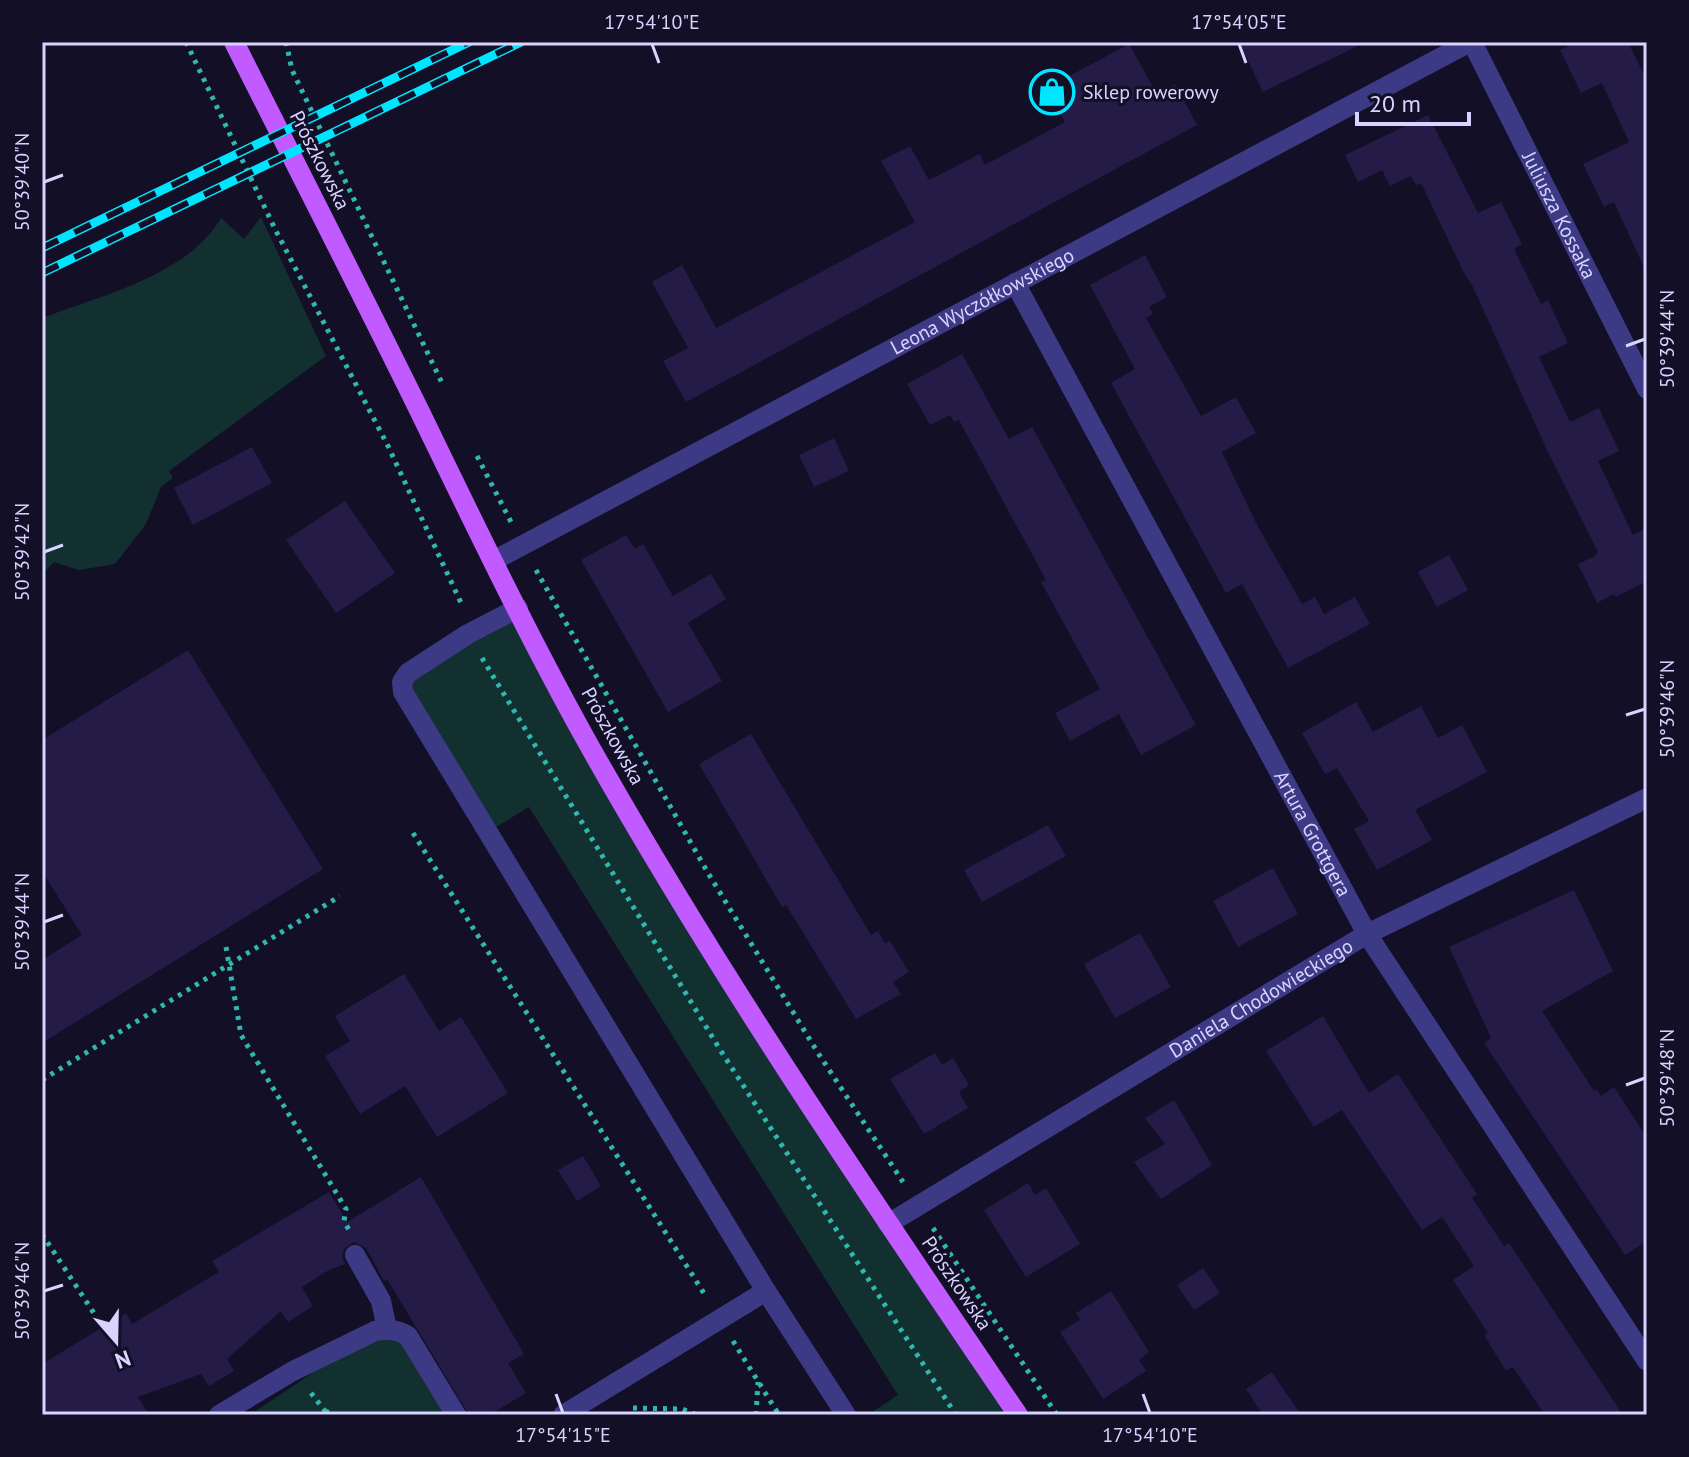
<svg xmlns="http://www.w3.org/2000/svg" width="1689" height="1457" font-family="'PT Sans',sans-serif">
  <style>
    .green { fill: #12302f }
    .building { fill: #241b47 }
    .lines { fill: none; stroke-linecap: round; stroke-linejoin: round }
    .path { stroke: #2fb8b0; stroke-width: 5; stroke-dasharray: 4 6; stroke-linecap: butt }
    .minor { stroke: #3d3a85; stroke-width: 20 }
    .major { stroke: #c25bff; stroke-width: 20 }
    .rail-casing { stroke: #00e5ff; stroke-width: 9 }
    .rail { stroke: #130f26; stroke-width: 6; stroke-dasharray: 18; stroke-linecap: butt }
    .ticks { fill: none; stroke: #d9d4ff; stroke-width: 3 }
    .labels { text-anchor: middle; stroke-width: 6; stroke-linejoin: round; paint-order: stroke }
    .poi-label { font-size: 20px; fill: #d9d4ff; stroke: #130f26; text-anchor: start }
    .street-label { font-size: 20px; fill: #d9d4ff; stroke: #130f26 }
    .neatline { fill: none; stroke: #d9d4ff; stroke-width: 3 }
    .ticks-label { font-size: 20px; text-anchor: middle; fill: #d9d4ff }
  </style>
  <rect width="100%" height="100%" fill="#130f26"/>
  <!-- green -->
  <g class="green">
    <path d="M261,217L326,356L169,471L173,478L161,487L146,524L115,564L79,570L54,562L42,575V318C100,296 188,275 221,218L244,239Z"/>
    <path d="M518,608L583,735L1018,1415H868L898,1395L529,807L488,832L403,692L408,673Z"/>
    <path d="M375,1331H399L456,1415H250Z"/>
  </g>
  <!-- building -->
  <g class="building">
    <path d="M1239,42H1366L1263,92Z"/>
    <path d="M1577,42H1628L1647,81V274L1614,202L1604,207L1583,164L1629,142L1602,83L1581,93L1560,50Z"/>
    <path d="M1129,44L1157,94L1175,84L1197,125L686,402L663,361L688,348L652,282L682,265L716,328L915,222L881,161L910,146L929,180L980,154L985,165L1065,122L1047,88Z"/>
    <path d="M1428,115L1478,213L1501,202L1522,244L1514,249L1541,304L1548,300L1568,343L1539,357L1570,422L1599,408L1619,451L1598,461L1633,535L1647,528V581L1615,597L1614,594L1597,603L1578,564L1595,556L1598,552L1547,450L1473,287L1464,273L1421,183L1416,185L1411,176L1390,186L1382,170L1358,182L1345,155Z"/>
    <path d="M1145,255L1167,297L1149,307L1153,314L1146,318L1201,416L1236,397L1256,433L1222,452L1256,523L1302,604L1315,597L1324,614L1355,597L1370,624L1288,668L1242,584L1226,593L1111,383L1135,369L1090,285Z"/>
    <path d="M962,354L1009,439L1032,427L1196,725L1141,755L1119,714L1070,741L1055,713L1100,689L1041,582L1046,580L959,420L954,422L950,415L930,425L907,384Z"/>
    <path d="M834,438L849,471L814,487L799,455Z"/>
    <path d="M252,447L272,483L193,525L174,488Z"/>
    <path d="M345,501L395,573L336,613L286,540Z"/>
    <path d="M626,535L635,549L643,544L673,596L711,574L726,599L688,623L722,681L668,712L581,560Z"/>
    <path d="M1449,555L1468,590L1437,607L1418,572Z"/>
    <path d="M188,650L323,869L42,1043V960L82,935L42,871V740Z"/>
    <path d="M1356,702L1373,732L1421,706L1438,738L1462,725L1487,772L1415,810L1432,840L1377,870L1354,829L1369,821L1337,768L1325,774L1302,733Z"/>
    <path d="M751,734L871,935L878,931L885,943L890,941L909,972L893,982L901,994L856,1019L786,905L782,907L699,764Z"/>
    <path d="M1048,825L1066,856L982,902L964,870Z"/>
    <path d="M1273,868L1298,914L1238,947L1213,901Z"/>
    <path d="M1574,890L1613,971L1542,1011L1594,1091L1596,1089L1601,1096L1614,1087L1647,1138V1241L1625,1255L1484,1043L1491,1038L1449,947Z"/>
    <path d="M1140,933L1171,987L1115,1018L1084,964Z"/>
    <path d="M404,974L439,1031L461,1017L508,1093L437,1137L405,1086L360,1114L325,1056L350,1041L335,1016Z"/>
    <path d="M1323,1016L1369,1093L1398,1074L1477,1194L1472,1198L1504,1246L1509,1243L1623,1415H1545L1513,1367L1506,1371L1484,1335L1488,1333L1453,1280L1474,1266L1442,1217L1422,1230L1342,1110L1314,1127L1266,1051Z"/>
    <path d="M935,1053L942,1065L953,1058L969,1085L959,1092L968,1108L924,1134L890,1079Z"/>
    <path d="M1174,1100L1212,1165L1161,1199L1134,1162L1165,1144L1145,1118Z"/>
    <path d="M583,1156L601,1186L577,1201L558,1170Z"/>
    <path d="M421,1177L524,1354L508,1363L526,1393L489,1415H469L387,1279L384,1281L366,1248L354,1242L344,1249L342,1256L345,1264L329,1270L302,1287L313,1306L288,1322L281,1311L227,1359L234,1371L209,1386L201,1374L138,1397L149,1415H42V1364L126,1313L132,1324L219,1272L212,1261L329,1192L347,1222Z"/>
    <path d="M1028,1183L1035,1195L1046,1188L1080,1244L1026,1277L984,1210Z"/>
    <path d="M1203,1268L1220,1293L1194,1310L1177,1285Z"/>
    <path d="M1111,1291L1149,1352L1139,1360L1146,1371L1103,1399L1060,1332L1080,1320L1076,1313Z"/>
    <path d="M1272,1372L1280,1384L1301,1415H1263L1246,1389Z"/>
  </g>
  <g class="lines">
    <!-- path -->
    <g class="path">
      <path d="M186,42L275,229L388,446L462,605"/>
      <path d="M286,42L292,70L442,383"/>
      <path d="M477,456L511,522"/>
      <path d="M536,570L708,873L818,1053L903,1182"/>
      <path d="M482,658L719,1048L956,1415"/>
      <path d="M413,833L705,1295"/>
      <path d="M226,947L241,1035L346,1209L344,1221L349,1230"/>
      <path d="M42,1080L340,896"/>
      <path d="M933,1228L1057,1415"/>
      <path d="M42,1234L103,1327"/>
      <path d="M733,1341L779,1415"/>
      <path d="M311,1393L325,1411V1415"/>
      <path d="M633,1408L682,1409L697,1415"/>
      <path d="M325,1411L337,1415"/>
      <path d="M756,1415L758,1382"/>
    </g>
    <!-- minor -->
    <g class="minor">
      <path id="s1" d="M1472,42L1647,389"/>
      <path id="s2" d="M1015,283L1367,934L1647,1361"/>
      <path id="s3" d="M493,561L1470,42"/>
      <path d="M518,608L468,634L408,673L402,682L403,692L766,1291L846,1415"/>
      <path id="s4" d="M888,1224L1367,934L1647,798"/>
      <path d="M355,1255L381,1301L387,1329"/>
      <path d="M219,1415L293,1371L375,1331C388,1329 397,1329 408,1336L456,1415"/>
      <path d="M563,1415L766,1291"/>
    </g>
    <!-- major -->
    <path class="major" d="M234,42C296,165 359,288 420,412C473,521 526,632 585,738C716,972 868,1194 1018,1415"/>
    <!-- rail casing -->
    <g class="rail-casing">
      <g id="rail">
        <path d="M42,248L469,42"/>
        <path d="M42,273L521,42"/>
      </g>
    </g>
    <!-- rail -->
    <use href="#rail" class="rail"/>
  </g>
  <!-- ticks -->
  <path class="ticks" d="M652,44L659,63M1239,44L1246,63M44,182L63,175M1626,346L1645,339M44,552L63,545M1626,715L1645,709M44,922L63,915M1626,1085L1645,1078M44,1291L63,1285M556,1394L563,1413M1143,1394L1150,1413"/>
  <!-- icons -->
  <defs>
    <g id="shop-ring" transform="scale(2.3)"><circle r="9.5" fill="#130f26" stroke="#00e5ff" stroke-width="1.5"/><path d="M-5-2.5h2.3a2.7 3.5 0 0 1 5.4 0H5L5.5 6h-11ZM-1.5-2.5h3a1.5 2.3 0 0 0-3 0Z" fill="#00e5ff"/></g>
  </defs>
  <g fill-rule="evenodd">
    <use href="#shop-ring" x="1052" y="92"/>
  </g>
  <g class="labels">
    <!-- poi labels -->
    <g class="poi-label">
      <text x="1083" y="99">Sklep rowerowy</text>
    </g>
    <!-- street labels -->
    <g class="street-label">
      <text transform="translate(320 160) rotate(63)" y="7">Prószkowska</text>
      <text dy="7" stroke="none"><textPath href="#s1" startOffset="194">Juliusza Kossaka</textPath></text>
      <text dy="7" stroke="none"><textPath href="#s3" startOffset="554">Leona Wyczółkowskiego</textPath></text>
      <text transform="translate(613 736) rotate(61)" y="7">Prószkowska</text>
      <text dy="7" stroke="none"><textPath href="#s2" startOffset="626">Artura Grottgera</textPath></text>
      <text dy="7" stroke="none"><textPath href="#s4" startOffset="436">Daniela Chodowieckiego</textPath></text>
      <text transform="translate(957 1283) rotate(56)" y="7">Prószkowska</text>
    </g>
  </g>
  <!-- border -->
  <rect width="1689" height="1457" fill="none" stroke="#130f26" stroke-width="88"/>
  <!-- north arrow -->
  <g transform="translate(116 1341) rotate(160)" stroke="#130f26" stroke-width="6" paint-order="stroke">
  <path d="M0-6L14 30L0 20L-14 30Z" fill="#d9d4ff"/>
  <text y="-12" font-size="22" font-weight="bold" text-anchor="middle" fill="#d9d4ff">N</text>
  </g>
  <!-- scale -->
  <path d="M1357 112v12h112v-12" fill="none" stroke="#d9d4ff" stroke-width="4"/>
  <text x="1369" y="112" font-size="24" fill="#d9d4ff" stroke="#130f26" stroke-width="6" paint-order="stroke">20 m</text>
  <rect x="44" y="44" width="1601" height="1369" class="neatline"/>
  <g class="ticks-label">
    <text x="652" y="29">17°54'10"E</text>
    <text x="1239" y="29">17°54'05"E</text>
    <text transform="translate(22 182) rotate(-90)" y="7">50°39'40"N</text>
    <text transform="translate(1667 339) rotate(-90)" y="7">50°39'44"N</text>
    <text transform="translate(22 552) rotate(-90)" y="7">50°39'42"N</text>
    <text transform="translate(1667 709) rotate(-90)" y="7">50°39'46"N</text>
    <text transform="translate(22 922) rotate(-90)" y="7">50°39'44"N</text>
    <text transform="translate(1667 1078) rotate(-90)" y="7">50°39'48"N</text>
    <text transform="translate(22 1291) rotate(-90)" y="7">50°39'46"N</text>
    <text x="563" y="1442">17°54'15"E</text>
    <text x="1150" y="1442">17°54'10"E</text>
  </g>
</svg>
